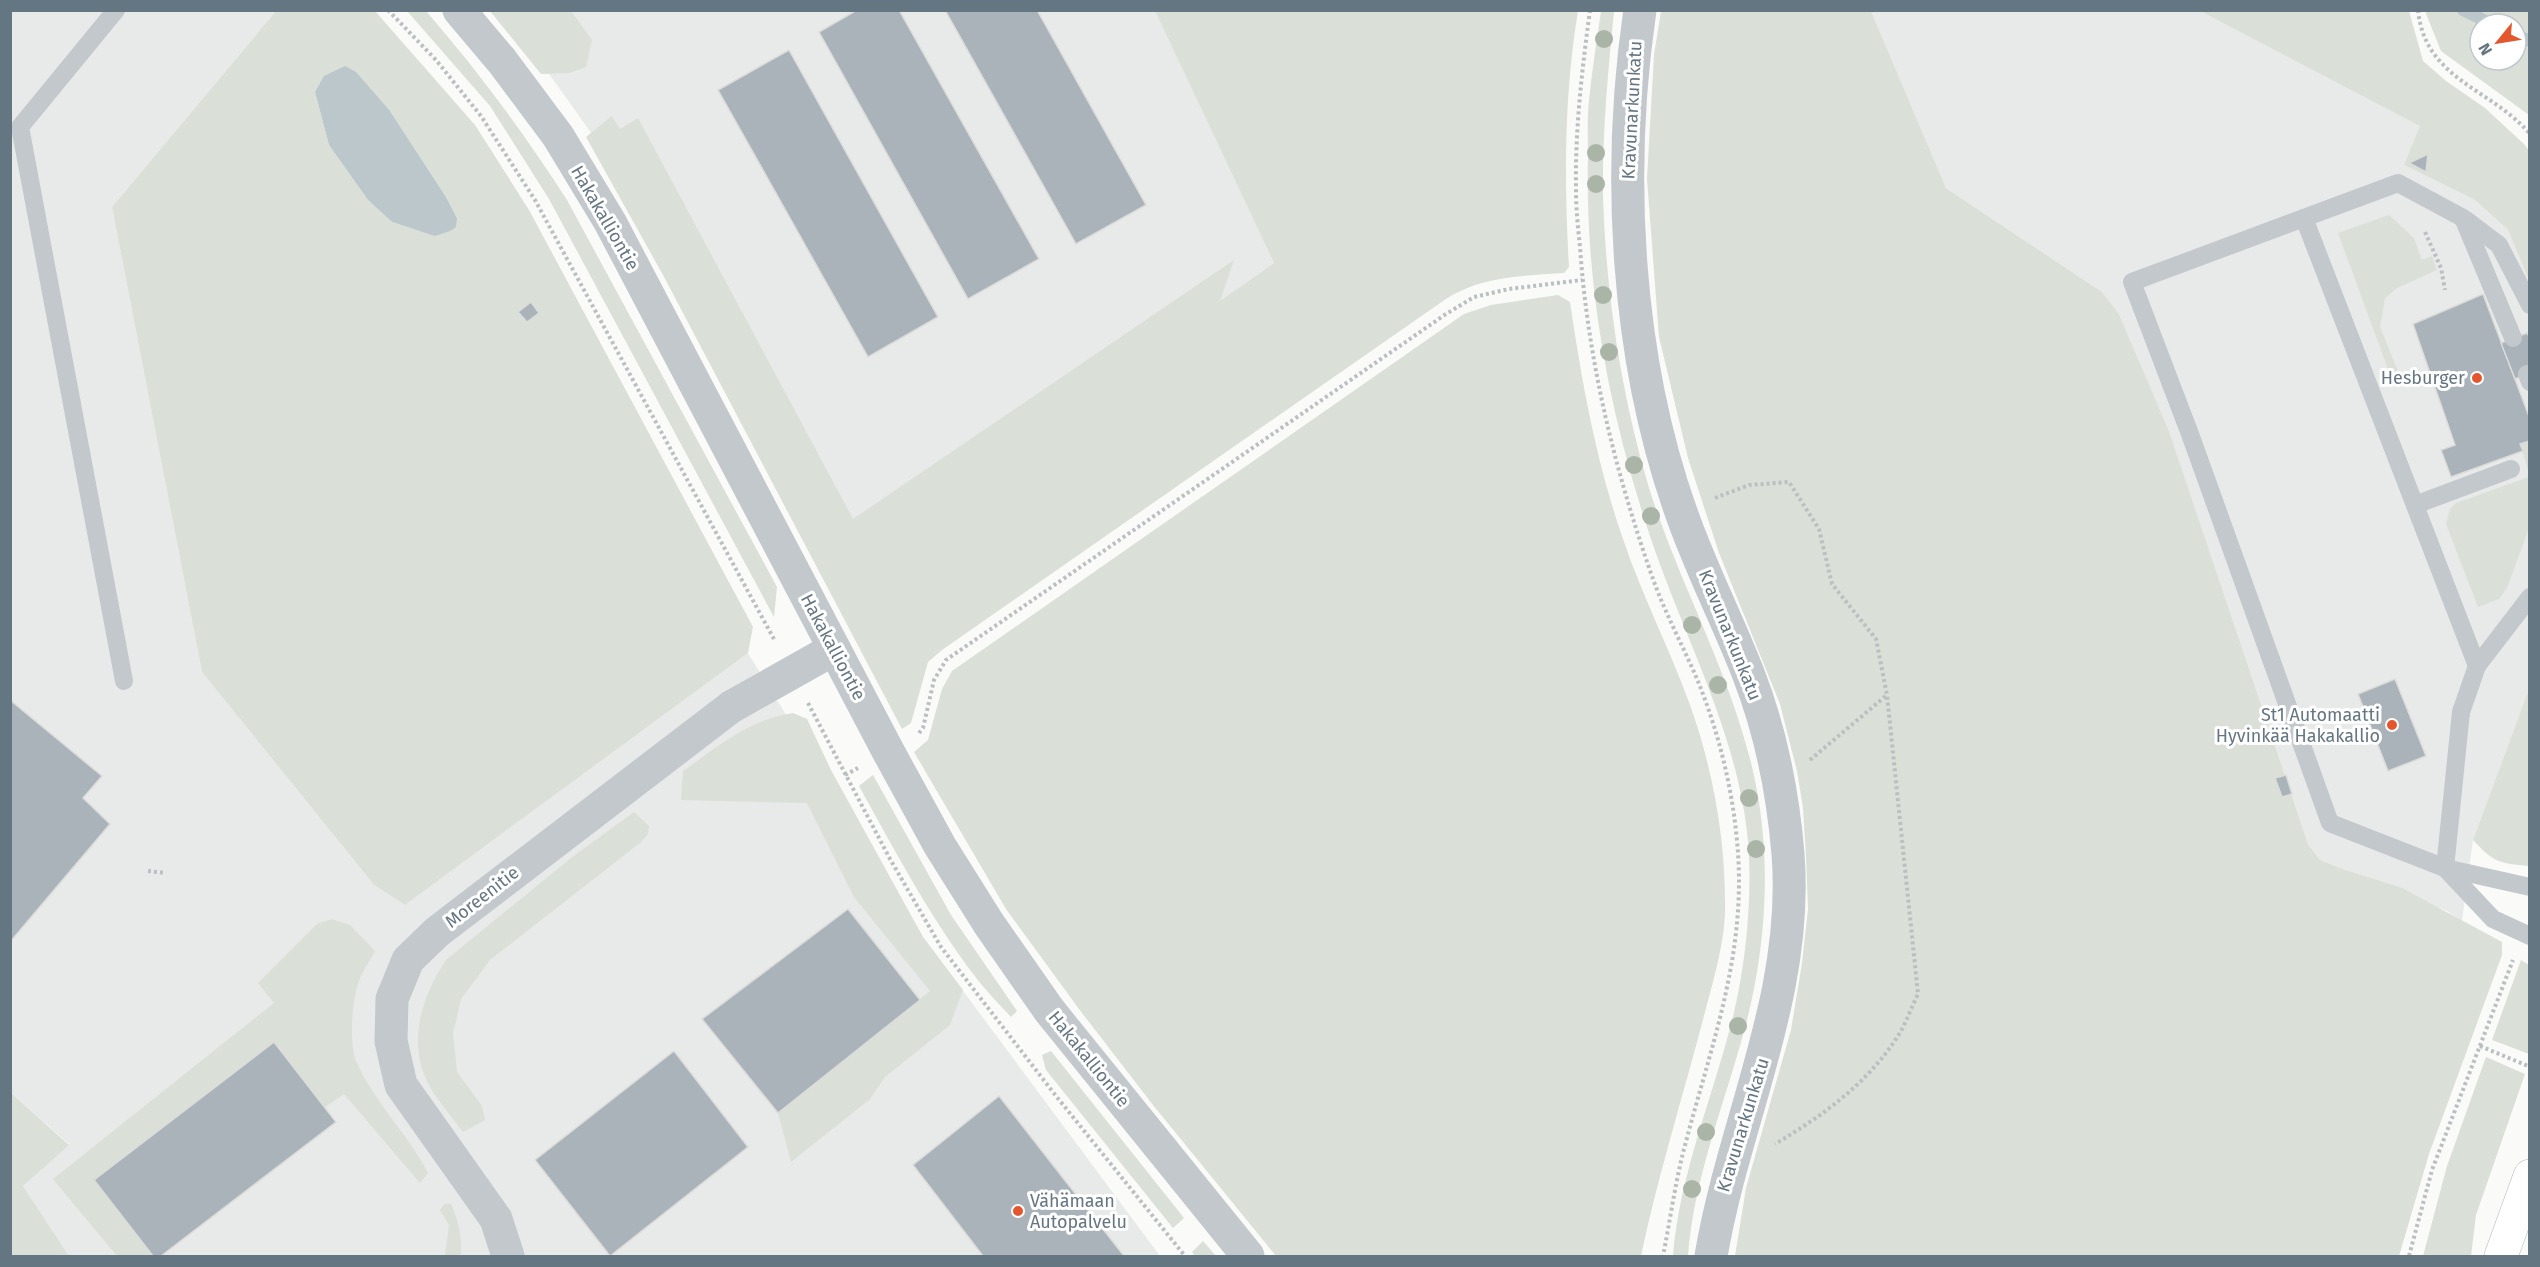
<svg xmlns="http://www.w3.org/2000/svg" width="2540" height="1267" font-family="'Fira Sans',sans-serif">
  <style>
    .built { fill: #e8e9e9 }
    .green { fill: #dadfd7; fill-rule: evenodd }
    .water { fill: #bbc7cb }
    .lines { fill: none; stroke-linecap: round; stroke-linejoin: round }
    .stream { stroke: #bbc7cb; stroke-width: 12 }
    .building { fill: #aab3b9; stroke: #dcdcda; stroke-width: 1.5 }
    .secondary-casing { stroke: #b3babf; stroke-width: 34 }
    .path { stroke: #bbbfc2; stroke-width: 4; stroke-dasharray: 3 3; stroke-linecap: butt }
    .service { stroke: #c3c8cc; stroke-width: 18 }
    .minor { stroke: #c3c8cc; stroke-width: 33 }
    .tertiary { stroke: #c3c8cc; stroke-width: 33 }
    .secondary { stroke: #fff; stroke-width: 33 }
    .tree { fill: #aab4a7 }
    .poi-dot { fill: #e4572e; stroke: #fff; stroke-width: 2 }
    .labels { text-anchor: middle; stroke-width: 6; stroke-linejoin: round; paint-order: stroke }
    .street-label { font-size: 18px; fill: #657683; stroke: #fff }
    .poi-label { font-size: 18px; fill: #657683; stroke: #fff; text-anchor: end }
  </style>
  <rect width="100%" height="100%" fill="#fafaf8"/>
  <!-- built -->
  <g class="built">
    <path d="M11,11H276L112,207L202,672L374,885L405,905L748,653L923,937L1160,1256H69L23,1186L69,1144L11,1093Z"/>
    <path d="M504,11H1155L1274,263L826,582L592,134Z"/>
    <path d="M1871,11H2200L2421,126L2404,165L2475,200L2508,230L2530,280L2529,689L2473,840L2462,921L2447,911L2320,860L2308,844L2169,431L2119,314L2102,292L1946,188Z"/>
  </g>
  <!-- green -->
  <g class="green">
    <path d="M276,11H375L475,125L529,210L753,627L748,653L405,905L374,885L202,672L112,207ZM315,92L390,111L446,197L457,218L410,228L392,222L368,200L329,145Z"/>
    <path d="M407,11H426C478,71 524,133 567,200L777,587L774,617L549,199L490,106Z"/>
    <path d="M490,11H571L592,40L586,67L569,73L541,74Z"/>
    <path d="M1155,11H1578C1564,95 1564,182 1569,267L1564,273C1522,276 1479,276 1443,301L942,650L928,662L911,723L902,729L663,275L586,137L612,116L620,129L638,118L853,519L1234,260L1220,301L1274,263Z"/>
    <path d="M1614,11C1608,72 1602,135 1603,197C1606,294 1621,394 1649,488C1683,596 1744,696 1760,809C1770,878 1764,953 1747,1020C1727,1098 1694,1175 1688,1256H1673C1679,1180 1709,1106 1729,1032C1745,975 1753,900 1748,841C1738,733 1684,638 1650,536C1609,413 1585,287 1588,158C1588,138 1587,119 1589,100C1592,70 1597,40 1601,11Z"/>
    <path d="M1661,11H1871L1946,188L2102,292L2119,314L2169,431L2308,844L2320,860L2345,870L2402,888L2502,942V955L2429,1154L2399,1256H1735L1746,1188L1791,1030L1802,963L1808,909L1806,856L1803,808L1797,771L1780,704L1719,553L1688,458L1659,337L1647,179L1654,55Z"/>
    <path d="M2200,11H2409L2423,61L2446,81L2485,108L2524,144L2529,151V280L2508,230L2475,200L2404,165L2420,126Z"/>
    <path d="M2425,11H2529V115L2441,51ZM2480,24H2516V60H2480Z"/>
    <path d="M2389,215L2414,238L2422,260L2432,256L2437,270L2397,288L2385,298L2380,327L2399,374L2391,377L2338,233Z"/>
    <path d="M1558,295L1570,302C1582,383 1596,462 1623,539C1642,596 1670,649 1690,705C1713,769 1726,841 1725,910C1725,945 1709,996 1700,1031C1680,1106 1657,1180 1641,1256H1276L1153,1105L1079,1009L1006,909L914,752L928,740L942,689L952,671L1464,314L1491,305Z"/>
    <path d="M2529,441V473L2520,444Z"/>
    <path d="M2529,477V528L2507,588L2499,599L2478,607L2446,524L2450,509L2456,503Z"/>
    <path d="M2529,689V866C2499,863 2494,863 2473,840Z"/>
    <path d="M793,713L807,719L831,770L923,937L963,990L950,1025L885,1077L870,1099L791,1162L778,1113L930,991L854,897L807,803L681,800L683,771C719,746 748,720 793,713Z"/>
    <path d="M873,775L951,915L1017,1011L1011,1017C999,1004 987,992 977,979C931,919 895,851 859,786Z"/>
    <path d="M634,812L649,826L648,834L641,842L490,960L461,999L453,1034L457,1072L482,1106L485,1120L463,1132C450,1114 432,1095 424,1074C409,1035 424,993 446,960L571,858Z"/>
    <path d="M332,919L350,925L375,951C369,962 361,973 358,984C352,1002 349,1044 356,1061C374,1102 408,1134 428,1173L420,1183L344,1094L324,1108L274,1042L94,1180L153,1256H117L53,1179L274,1003L258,983L317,924Z"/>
    <path d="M2521,960L2529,965V1054L2492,1040Z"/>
    <path d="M1051,1051L1184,1218L1173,1228L1046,1070L1042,1055Z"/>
    <path d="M2486,1057L2525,1074L2476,1215L2471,1256H2423L2447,1166Z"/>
    <path d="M11,1093L69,1145L23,1186L69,1256H11Z"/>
    <path d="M444,1204H451C459,1221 462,1238 461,1256H445L449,1225L440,1210Z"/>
    <path d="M1203,1241L1216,1256H1195L1192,1252Z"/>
  </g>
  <!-- water -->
  <path class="water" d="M345,66L356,72L390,111L446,197L457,218L456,227L450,231L435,236L392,222L368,200L329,145L315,92L324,76Z"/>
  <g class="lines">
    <!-- stream -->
    <g class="stream">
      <path d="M2463,10L2492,24"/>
      <path d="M2516,35L2530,41"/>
    </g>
  </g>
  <!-- building -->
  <g class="building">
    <path d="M857,10H899L1039,259L968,299L819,32Z"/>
    <path d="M945,10H1037L1146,205L1076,244Z"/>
    <path d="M789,50L938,317L868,357L718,90Z"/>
    <path d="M2428,154L2426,172L2409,163Z"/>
    <path d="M2483,294L2530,419V441L2520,444L2523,451L2451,477L2441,450L2455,445L2413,324Z"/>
    <path d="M531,302L539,313L527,322L518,312Z"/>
    <path d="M2527,333L2530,338V373L2515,379L2501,343Z"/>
    <path d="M2395,679L2426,756L2388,771L2358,694Z"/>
    <path d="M10,700L102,776L83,798L110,824L10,942Z"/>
    <path d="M2286,775L2292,794L2282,797L2275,778Z"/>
    <path d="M848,909L920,1000L778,1113L702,1019Z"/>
    <path d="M274,1042L336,1122L161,1256H153L94,1180Z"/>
    <path d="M674,1051L748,1147L610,1256L535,1160Z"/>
    <path d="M999,1096L1124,1256H983L913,1165Z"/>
  </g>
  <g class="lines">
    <!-- secondary casing -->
    <g class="secondary-casing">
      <path id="secondary" d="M2501,1256L2530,1176"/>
    </g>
    <!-- path -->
    <g class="path">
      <path d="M388,10L436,60L481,116L535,200L775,641"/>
      <path d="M1590,10C1582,70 1575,129 1576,190C1576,209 1578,228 1580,247C1588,362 1615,471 1653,579C1665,613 1683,646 1697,679C1718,730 1732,786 1737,841C1748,952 1711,1045 1684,1149C1675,1184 1670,1221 1663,1256"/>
      <path d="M2418,10C2425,80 2491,88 2530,134"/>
      <path d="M2425,232L2441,268L2445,290"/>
      <path d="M1715,498L1749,485L1789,482L1819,529L1832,584L1876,639L1887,695L1918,994C1912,1006 1907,1020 1901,1031C1871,1081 1824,1115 1775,1144"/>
      <path d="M808,703L890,859L941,947L1056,1096L1185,1256"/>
      <path d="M919,733L923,728L934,680L946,660L1446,314L1474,297L1509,289L1582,280"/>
      <path d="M1810,760L1887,695"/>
      <path d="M845,775L858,768"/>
      <path d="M148,871L166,873"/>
      <path d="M2480,1046L2528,1066"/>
      <path d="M2409,1256L2432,1170L2513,960"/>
    </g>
    <!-- service -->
    <g class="service">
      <path d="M116,10L20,127L124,681"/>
      <path d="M2304,218L2477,666"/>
      <path d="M2466,220L2499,245L2530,305"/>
      <path d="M2513,338L2463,218L2398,183L2132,282L2190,434L2330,823L2445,868L2530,887"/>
      <path d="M2527,374L2530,382"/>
      <path d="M2415,505L2511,469"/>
      <path d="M2530,597L2477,666L2461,712L2445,868L2493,919L2530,936"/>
    </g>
    <!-- minor -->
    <g class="minor">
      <path d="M459,10L502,61L558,136L610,222L888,751L940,846L989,924L1049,1010L1248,1256"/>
      <path d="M508,1256L496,1219L401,1085L391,1041L392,999L408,960L437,932L731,707L834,649"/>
    </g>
    <!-- tertiary -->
    <path class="tertiary" d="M1640,10C1616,172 1626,357 1681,512C1700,567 1727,619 1748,673C1770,729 1783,794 1788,854C1799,996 1734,1120 1711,1256"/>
    <!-- secondary -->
    <use href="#secondary" class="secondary"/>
  </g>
  <!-- trees -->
  <g class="tree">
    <circle cx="1604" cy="39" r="9"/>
    <circle cx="1596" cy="153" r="9"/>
    <circle cx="1596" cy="184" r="9"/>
    <circle cx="1603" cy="295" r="9"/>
    <circle cx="1609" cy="352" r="9"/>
    <circle cx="1634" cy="465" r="9"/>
    <circle cx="1651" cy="516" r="9"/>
    <circle cx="1692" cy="625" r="9"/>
    <circle cx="1718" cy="685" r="9"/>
    <circle cx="1749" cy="798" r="9"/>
    <circle cx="1756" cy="849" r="9"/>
    <circle cx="1738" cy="1026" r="9"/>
    <circle cx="1706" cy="1132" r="9"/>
    <circle cx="1692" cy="1189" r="9"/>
  </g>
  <!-- markers -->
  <g class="poi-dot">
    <circle cx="2477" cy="378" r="6"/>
    <circle cx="2392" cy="725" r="6"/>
    <circle cx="1018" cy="1211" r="6"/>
  </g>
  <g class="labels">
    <!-- street labels -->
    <g class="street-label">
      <text transform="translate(1632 110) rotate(-87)" y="6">Kravunarkunkatu</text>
      <text transform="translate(605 218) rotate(60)" y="6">Hakakalliontie</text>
      <text transform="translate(1730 635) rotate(68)" y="6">Kravunarkunkatu</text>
      <text transform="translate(833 647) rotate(62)" y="6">Hakakalliontie</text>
      <text transform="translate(482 897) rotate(-38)" y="6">Moreenitie</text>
      <text transform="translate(1089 1059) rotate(51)" y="6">Hakakalliontie</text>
      <text transform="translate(1743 1125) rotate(-73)" y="6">Kravunarkunkatu</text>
    </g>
    <!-- poi labels -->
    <g class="poi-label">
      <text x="2465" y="384">Hesburger</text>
      <text x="2380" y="721">St1 Automaatti<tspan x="2380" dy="21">Hyvinkää Hakakallio</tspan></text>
      <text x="1030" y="1207" text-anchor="start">Vähämaan<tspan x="1030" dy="21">Autopalvelu</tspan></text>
    </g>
  </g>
  <!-- border -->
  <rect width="2540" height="1267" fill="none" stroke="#657683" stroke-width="24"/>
  <!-- north arrow -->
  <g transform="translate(2498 42) rotate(240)"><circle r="28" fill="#ffffff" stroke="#c1c8cd" stroke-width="1.5"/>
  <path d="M0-4.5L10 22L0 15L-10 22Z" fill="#e4572e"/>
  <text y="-9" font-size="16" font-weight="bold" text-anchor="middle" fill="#657683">N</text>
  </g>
</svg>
